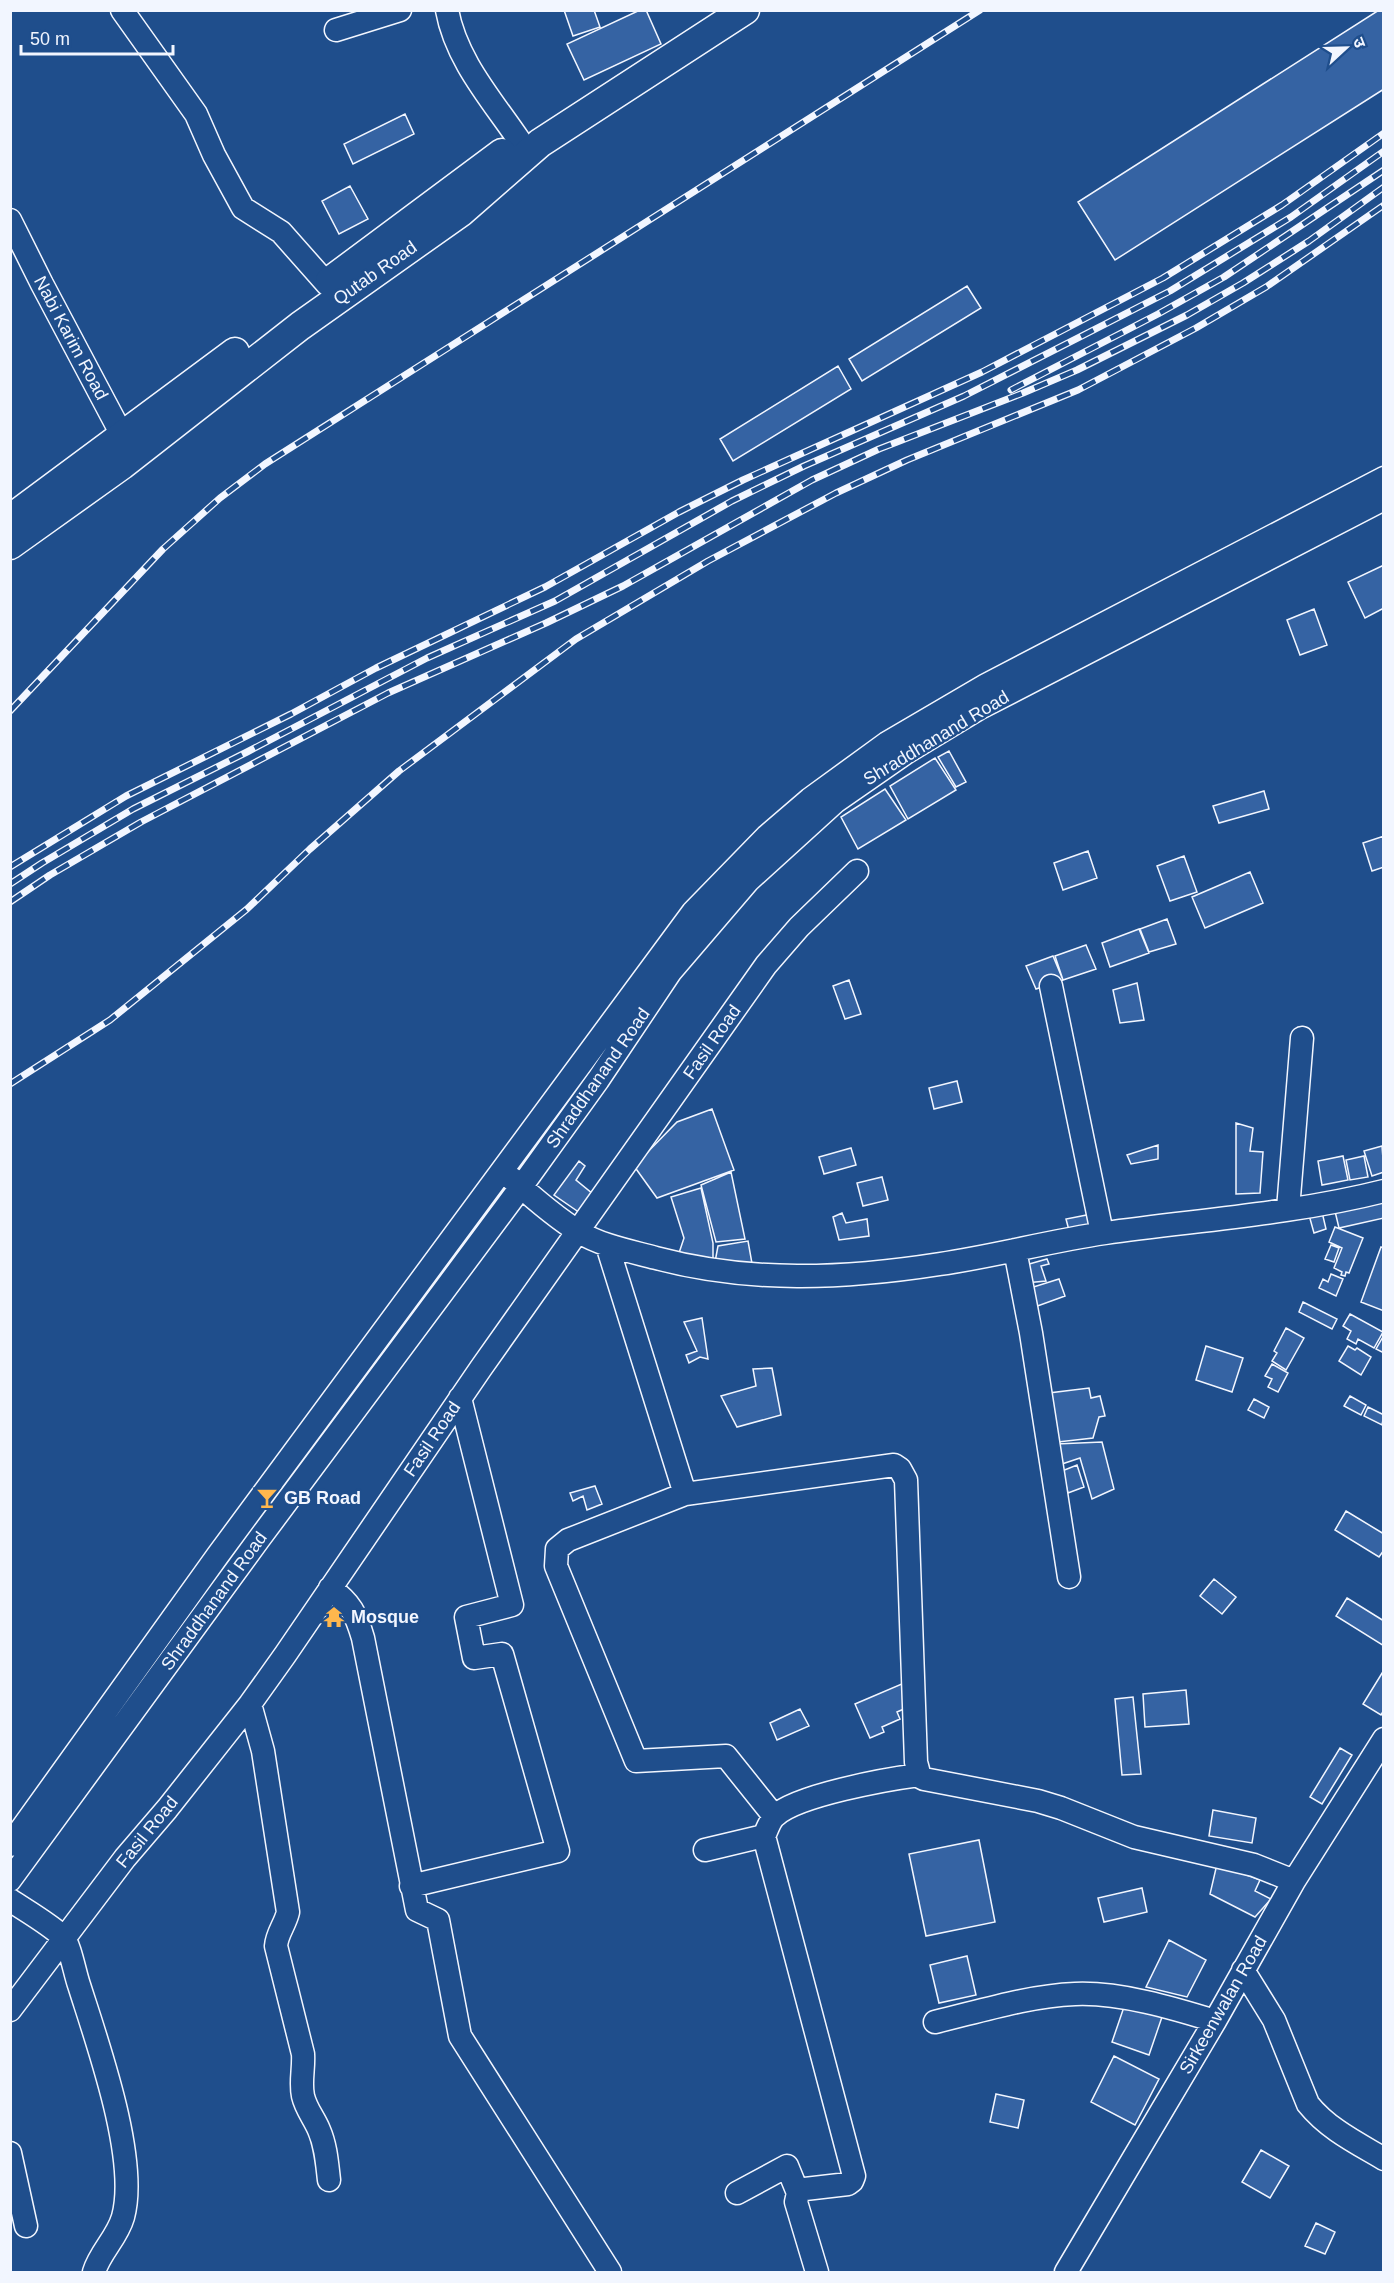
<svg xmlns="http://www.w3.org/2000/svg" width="1394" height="2283" viewBox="0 0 1394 2283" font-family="Helvetica,'Noto Sans Devanagari',sans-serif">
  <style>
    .building { fill: #3563a3; stroke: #f2f6ff; stroke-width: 1.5 }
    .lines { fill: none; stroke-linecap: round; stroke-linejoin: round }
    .minor-casing { stroke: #f2f6ff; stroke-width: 25 }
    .major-casing { stroke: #f2f6ff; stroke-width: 31 }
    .minor { stroke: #1f4e8c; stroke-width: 22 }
    .major { stroke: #1f4e8c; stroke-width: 28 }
    .rail-casing { stroke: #f2f6ff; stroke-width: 7 }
    .rail { stroke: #1f4e8c; stroke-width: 4.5; stroke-dasharray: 14; stroke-linecap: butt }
    .labels { text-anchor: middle; stroke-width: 4.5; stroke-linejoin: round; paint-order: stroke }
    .street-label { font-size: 18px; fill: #f2f6ff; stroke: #1f4e8c }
    .poi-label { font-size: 18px; font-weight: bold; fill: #f2f6ff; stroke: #1f4e8c; text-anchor: start }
  </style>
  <rect width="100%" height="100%" fill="#1f4e8c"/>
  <path class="building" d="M564 10H594L600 27 573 36Z
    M640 10H646L661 44 584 80 567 44Z
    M1379 10H1384V89L1115 260 1078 202Z
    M405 114 414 134 353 164 344 144Z
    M350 186 368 219 339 234 322 201Z
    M967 286 981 308 862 381 849 359Z
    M838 366 851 389 733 461 720 439Z
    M1384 565V608L1365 618 1348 582Z
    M1314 609 1327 645 1300 655 1287 620Z
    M949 751 966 782 956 787 938 757Z
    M935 758 956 790 908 819 890 786Z
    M885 789 906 820 858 849 841 817Z
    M1264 791 1269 809 1219 823 1213 806Z
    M1384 836V867L1372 871 1363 843Z
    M1088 851 1097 878 1063 890 1054 863Z
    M1184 856 1197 892 1170 901 1157 866Z
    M1250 872 1263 903 1205 928 1192 897Z
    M1167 919 1176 944 1149 952 1140 929Z
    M1139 929 1149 953 1110 967 1102 943Z
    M1086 945 1096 969 1063 980 1055 956Z
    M1053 956 1063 980 1036 989 1026 966Z
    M849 980 861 1014 845 1019 833 986Z
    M1137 983 1144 1020 1120 1023 1113 990Z
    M957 1081 962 1102 934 1109 929 1088Z
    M712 1109 734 1170 657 1198 634 1166 677 1122Z
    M1236 1123 1253 1128 1250 1151 1263 1152 1260 1193 1236 1194Z
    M1158 1145V1159L1131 1164 1127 1155Z
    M1382 1146 1384 1172 1372 1176 1364 1151Z
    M851 1148 856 1165 824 1174 819 1157Z
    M1343 1156 1348 1180 1322 1185 1318 1161Z
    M1364 1156 1368 1177 1350 1180 1346 1160Z
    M579 1161 585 1166 576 1180 593 1194 583 1215 554 1195Z
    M731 1172 745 1239 716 1242 701 1185Z
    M882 1177 888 1200 863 1206 857 1183Z
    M701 1188 713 1243V1264L678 1256 684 1238 671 1197Z
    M1384 1197V1218L1339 1228 1334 1207Z
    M1322 1212 1326 1229 1314 1233 1309 1215Z
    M842 1213 846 1223 867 1219 869 1236 839 1240 833 1217Z
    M1097 1213 1101 1233 1071 1238 1066 1219Z
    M1335 1227 1363 1238 1349 1273 1346 1272 1345 1276 1341 1275 1342 1272 1334 1268 1342 1248 1329 1242Z
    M748 1241 753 1269 715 1262 718 1246Z
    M1331 1245 1339 1248 1334 1262 1325 1259Z
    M1381 1247 1384 1248V1311L1361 1302Z
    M1047 1259 1049 1264 1041 1266 1046 1281 1025 1283 1022 1266Z
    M1331 1274 1343 1279 1336 1296 1319 1288 1323 1279 1328 1282Z
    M1059 1279 1065 1296 1032 1308 1027 1289Z
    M1303 1302 1337 1319 1332 1329 1299 1312Z
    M1350 1314 1383 1332 1374 1348 1358 1339 1356 1344 1347 1339 1351 1331 1343 1326Z
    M702 1318 708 1359 700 1357 689 1363 686 1355 697 1351 684 1322Z
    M1286 1328 1304 1338 1286 1370 1272 1361 1277 1353 1274 1351Z
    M1384 1335V1353L1376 1349Z
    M1206 1346 1243 1358 1232 1392 1196 1380Z
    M1348 1346 1355 1350 1357 1348 1371 1357 1361 1375 1339 1361Z
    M1272 1364 1288 1373 1278 1392 1268 1387 1272 1379 1265 1376Z
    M772 1368 781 1415 737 1427 721 1396 756 1386 753 1369Z
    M1089 1388 1091 1398 1100 1396 1105 1416 1099 1417 1093 1438 1058 1442 1049 1393Z
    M1350 1396 1366 1405 1361 1415 1344 1406Z
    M1254 1399 1269 1407 1264 1418 1248 1410Z
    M1368 1407 1384 1415 1382 1425 1364 1416Z
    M1102 1442 1114 1489 1092 1499 1080 1458 1062 1464 1056 1444Z
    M1077 1465 1084 1487 1068 1493 1062 1471Z
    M595 1486 602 1504 587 1510 583 1496 573 1501 570 1493Z
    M1346 1511 1384 1534V1550L1379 1557 1335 1530Z
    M1214 1579 1236 1597 1222 1614 1200 1596Z
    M1347 1598 1384 1621V1646L1336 1616Z
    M1384 1670V1710L1381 1715 1363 1704Z
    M911 1680 913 1705 897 1712 900 1719 882 1727 884 1732 870 1738 855 1704Z
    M1186 1690 1189 1724 1145 1727 1143 1694Z
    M1133 1697 1141 1774 1122 1775 1115 1699Z
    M800 1709 809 1726 777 1740 770 1723Z
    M1340 1748 1352 1755 1322 1804 1310 1797Z
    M1213 1810 1256 1818 1252 1843 1209 1836Z
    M979 1840 995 1922 926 1936 909 1854Z
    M1217 1864 1260 1880 1255 1891 1271 1899 1255 1917 1210 1894Z
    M1142 1888 1147 1912 1104 1922 1098 1898Z
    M1169 1940 1206 1960 1187 1997 1146 1987Z
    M967 1956 976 1995 939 2003 930 1965Z
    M1125 2004 1162 2017 1149 2055 1112 2042Z
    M1114 2056 1159 2079 1135 2125 1091 2102Z
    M996 2094 1024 2100 1018 2128 990 2122Z
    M1261 2150 1289 2166 1270 2198 1242 2182Z
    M1316 2223 1335 2232 1325 2254 1305 2246Z"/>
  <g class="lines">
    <defs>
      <path id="minor" d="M122 10 196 114 214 155 243 208 281 232 327 284
        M447 10C456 60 492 100 519 140
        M336 30 400 10
        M10 220 42 284 130 450
        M1051 986 1102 1233
        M511 1178C532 1197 555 1217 579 1232 602 1246 630 1251 656 1258 750 1283 844 1279 940 1264 995 1256 1050 1241 1105 1233 1197 1220 1293 1214 1384 1191
        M1288 1209 1302 1038
        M607 1245 685 1494
        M1015 1250 1031 1333 1069 1577
        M330 1588C351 1603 356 1614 363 1638L417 1910 438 1920 460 2036 610 2272
        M250 1704 263 1751 288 1912C285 1925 277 1933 276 1946L303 2054C304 2069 300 2082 303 2096 306 2109 314 2118 319 2130 326 2146 327 2163 329 2180
        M774 1816 726 1756 636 1761 556 1566 557 1549 568 1540 685 1494 894 1465 900 1469 906 1480 916 1762 920 1777 924 1779 1038 1801 1061 1808 1134 1837 1254 1865 1294 1881
        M10 1845 218 1555 693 912 767 836 810 799 887 743 986 685 1384 478
        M705 1850 764 1836
        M10 1880 259 1539 521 1187 598 1080 671 971 748 881 835 802 907 752 978 709 1384 499
        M411 1886 558 1851 502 1654 474 1658 466 1617 512 1605 460 1398
        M10 1900C25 1910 51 1925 63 1937 70 1945 75 1974 79 1985 97 2042 139 2159 123 2217 117 2238 100 2252 94 2272
        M1243 1970 1274 2020 1308 2104C1328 2129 1357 2143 1384 2159
        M10 2010 125 1858 167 1809 250 1704 285 1655 481 1368 766 965 799 927 857 871
        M935 2022C981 2011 1028 1996 1075 1994 1119 1992 1173 2008 1215 2021
        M10 2153 26 2226
        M737 2193 787 2166 798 2193
        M817 2272 796 2202 798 2193 805 2189 848 2184 852 2181 854 2176 764 1836C767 1830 770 1820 775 1816 797 1795 888 1779 919 1775
        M1066 2272 1215 2021 1294 1881 1384 1739"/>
      <path id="major" d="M330 281 502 153
        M10 519 235 352
        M10 545 122 465 300 326 461 212 540 143 745 10"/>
    </defs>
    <use href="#minor" class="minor-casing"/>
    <use href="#major" class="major-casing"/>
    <use href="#minor" class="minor"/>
    <use href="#major" class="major"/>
    <defs>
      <path id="rail" d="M1011 390 1158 314 1224 277 1384 170
        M10 711 163 549 220 498 265 464 980 10
        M10 867 126 796 291 714 376 668 545 587 679 512 743 480 982 372 1163 278 1282 205 1384 133
        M10 884 42 863 133 809 247 752 427 658 555 601 732 501 804 466 964 396 1170 291 1291 217 1384 151
        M10 902 50 875 141 822 388 693 546 623 623 586 812 480 879 449 1023 393 1077 370 1187 315 1243 283 1309 241 1384 187
        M10 1084 110 1020 247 909 310 849 399 771 576 639 708 561 836 493 907 460 1078 390 1196 328 1266 287 1384 205"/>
    </defs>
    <use href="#rail" class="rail-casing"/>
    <use href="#rail" class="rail"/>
  </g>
  <defs>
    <symbol id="bar-bare" viewBox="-9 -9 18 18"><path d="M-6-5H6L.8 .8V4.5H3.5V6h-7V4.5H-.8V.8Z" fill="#ffb74d" stroke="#1f4e8c" stroke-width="2.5" paint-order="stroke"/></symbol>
    <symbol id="temple-bare" viewBox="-9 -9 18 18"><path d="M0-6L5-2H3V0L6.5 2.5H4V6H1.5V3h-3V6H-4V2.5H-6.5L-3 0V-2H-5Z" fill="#ffb74d" stroke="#1f4e8c" stroke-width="2.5" paint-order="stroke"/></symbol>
  </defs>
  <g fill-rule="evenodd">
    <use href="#bar-bare" x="252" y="1483" width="30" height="30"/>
    <use href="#temple-bare" x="319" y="1602" width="30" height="30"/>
  </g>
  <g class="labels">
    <g class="street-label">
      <text transform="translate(375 273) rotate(-35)" y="6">Qutab Road</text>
      <text transform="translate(71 338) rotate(62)" y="6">Nabi Karim Road</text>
      <text transform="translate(936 738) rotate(-31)" y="6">Shraddhanand Road</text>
      <text transform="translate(712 1042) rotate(-55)" y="6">Fasil Road</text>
      <text transform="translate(598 1078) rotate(-55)" y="6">Shraddhanand Road</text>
      <text transform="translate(432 1439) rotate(-56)" y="6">Fasil Road</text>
      <text transform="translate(214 1601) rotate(-54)" y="6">Shraddhanand Road</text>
      <text transform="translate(147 1832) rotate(-51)" y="6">Fasil Road</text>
      <text transform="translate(1223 2005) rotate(-60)" y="6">Sirkeenwalan Road</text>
    </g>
    <g class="poi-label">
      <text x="284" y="1504">GB Road</text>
      <text x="351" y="1623">Mosque</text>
    </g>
  </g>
  <rect width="1394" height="2283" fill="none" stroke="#f2f6ff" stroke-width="24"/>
  <g transform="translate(1346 48) rotate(68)" stroke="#1f4e8c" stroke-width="4.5" paint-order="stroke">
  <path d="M0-4.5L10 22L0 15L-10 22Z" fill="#f2f6ff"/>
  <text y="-9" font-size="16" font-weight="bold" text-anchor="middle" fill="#f2f6ff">उ</text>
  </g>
  <path d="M21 45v9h152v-9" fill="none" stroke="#f2f6ff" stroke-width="3"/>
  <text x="30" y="45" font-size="18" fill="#f2f6ff" stroke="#1f4e8c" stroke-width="4.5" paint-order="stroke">50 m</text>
</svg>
